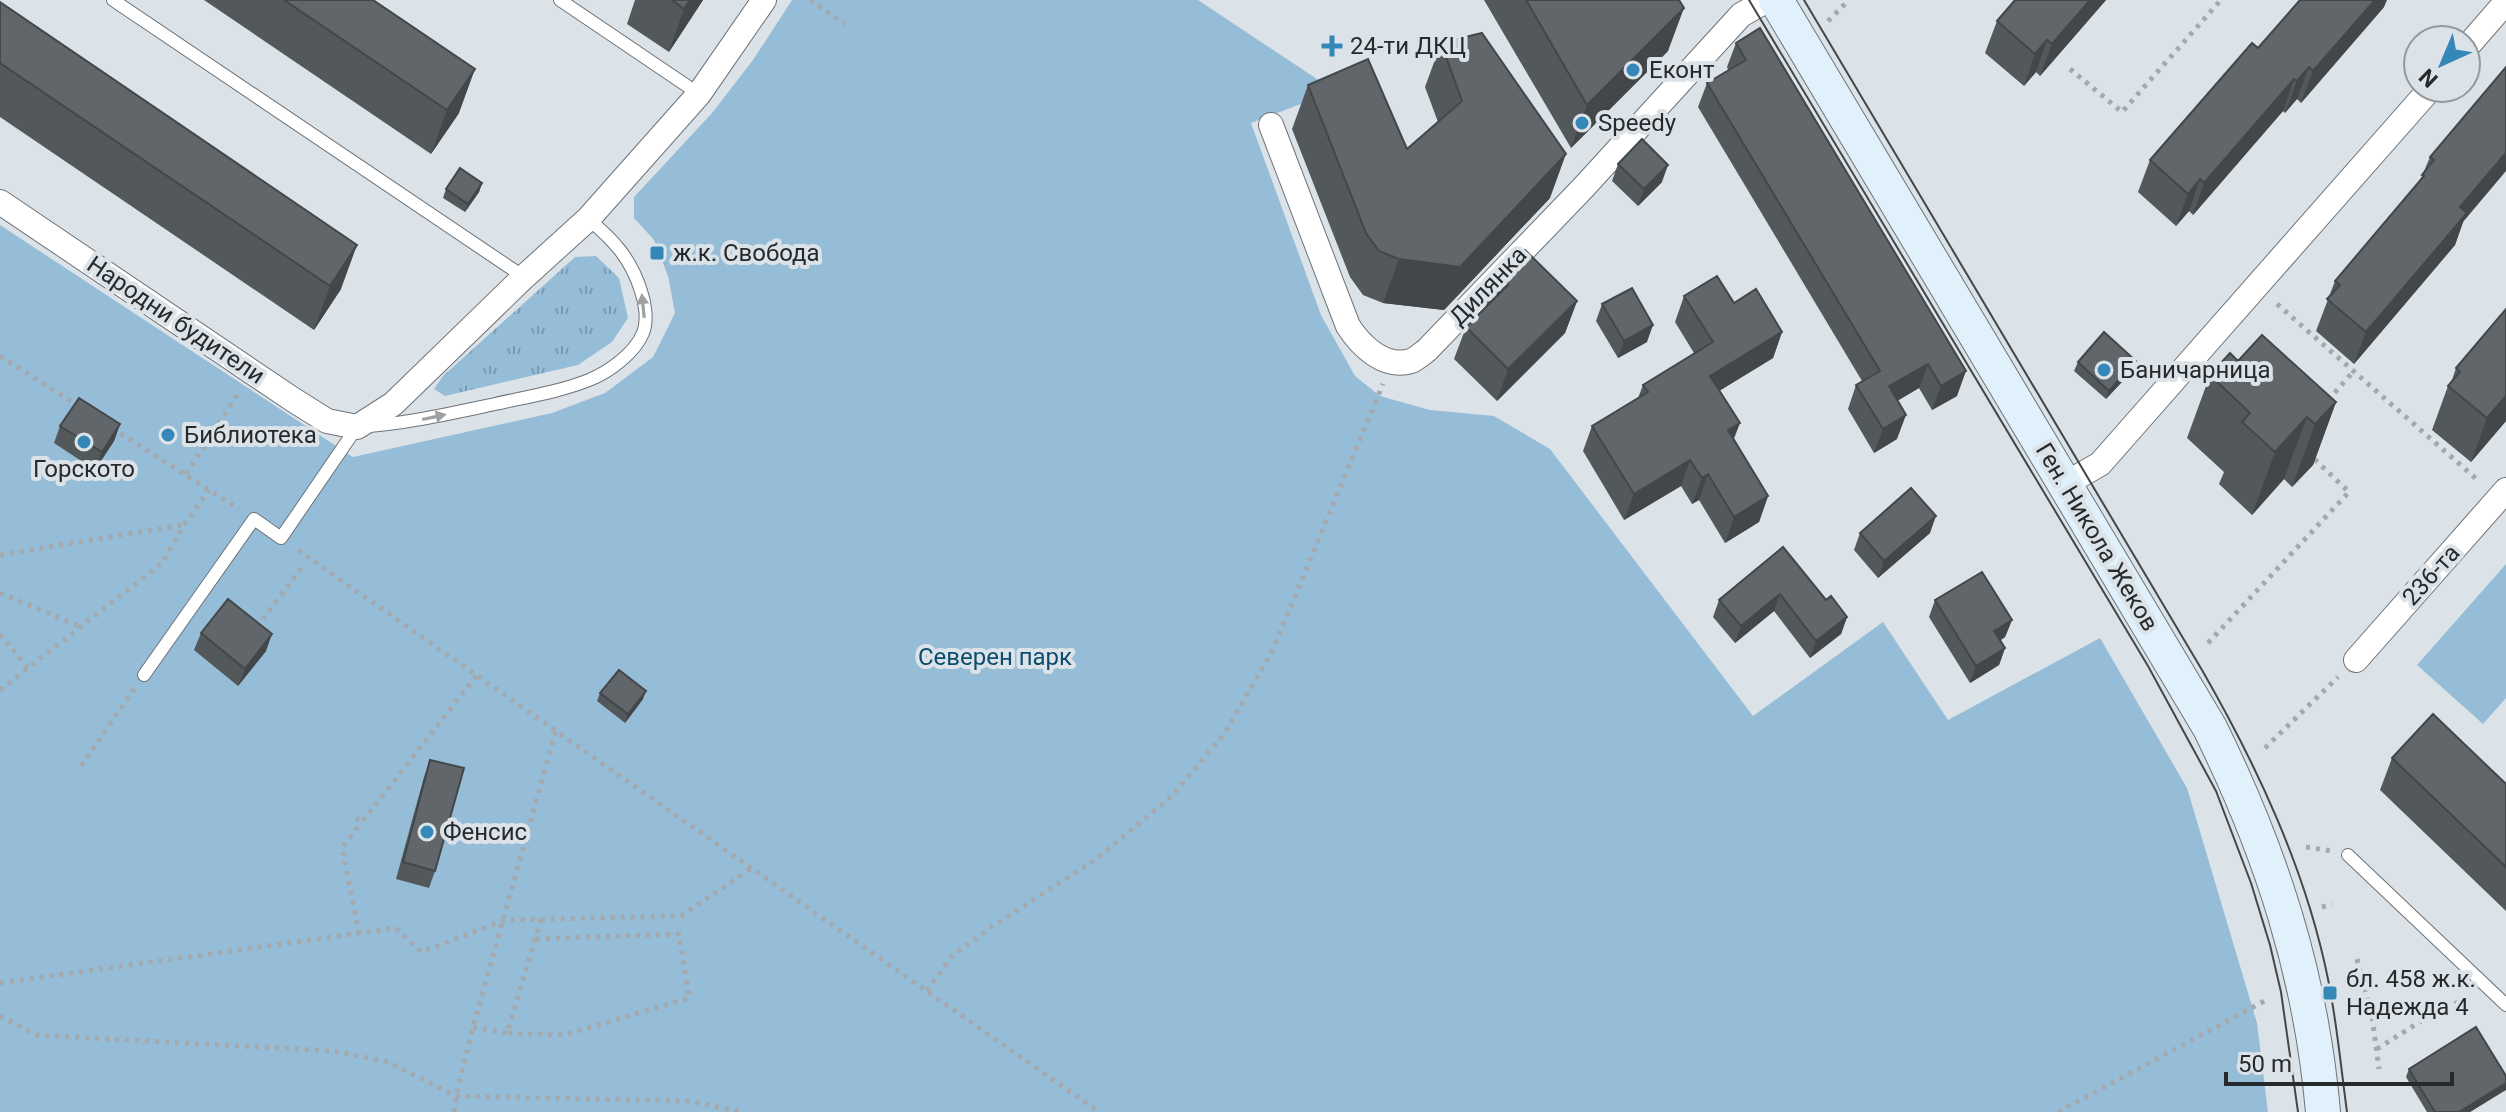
<svg xmlns="http://www.w3.org/2000/svg" width="2506" height="1112" viewBox="0 0 2506 1112" font-family="Roboto,sans-serif">
  <style>
    .grass { fill: url(#grass-tufts) }
    .green { fill: #96bdd8 }
    .lines { fill: none; stroke-linecap: round; stroke-linejoin: round }
    .lane-casing { stroke: #6d7378; stroke-width: 14 }
    .street-casing { stroke: #6d7378; stroke-width: 26 }
    .secondary-casing { stroke: #6d7378; stroke-width: 36 }
    .path { stroke: #a3a9ad; stroke-width: 5; stroke-dasharray: 4 6; stroke-linecap: butt }
    .lane { stroke: #fff; stroke-width: 12 }
    .street { stroke: #fff; stroke-width: 24 }
    .secondary { stroke: #e1f1fc; stroke-width: 34 }
    .tram { stroke: #434749; stroke-width: 2 }
    .wall { fill: #53585b }
    .shaded-wall { fill: #43474a }
    .building { fill: #60666a; stroke: #43474a; stroke-width: 2 }
    .oneway { fill: #9e9fa0 }
    .poi-dot { fill: #3487b7; stroke: #dce3e8; stroke-width: 3 }
    .labels { text-anchor: middle; stroke-width: 8; stroke-linejoin: round; paint-order: stroke }
    .poi-label { font-size: 24px; fill: #272a2c; stroke: #dce3e8; text-anchor: start }
    .street-label { font-size: 24px; fill: #272a2c; stroke: #dce3e8 }
    .park-label { font-size: 24px; fill: #0b4d6e; stroke: #dce3e8 }
  </style>
  <defs>
    <pattern id="grass-tufts" width="24" height="20" patternUnits="userSpaceOnUse" patternTransform="scale(2)"><rect width="24" height="20" fill="#96bdd8"/><path d="M3 7l-1-3M5 7V3M7 7l1-3M15 17l-1-3M17 17v-4M19 17l1-3" fill="none" stroke="#7a9aaf"/></pattern>
  </defs>
  <rect width="100%" height="100%" fill="#dce3e8"/>
  <path class="grass" d="M596 256 619 278 628 318 612 342 578 365 445 396 434 389 443 376 575 257Z"/>
  <path class="green" d="M792 0H1198L1335 91 1251 123 1321 315 1355 376 1380 396 1430 410 1494 416 1550 449 1753 716 1883 622 1948 720 2100 638 2187 788 2257 1023 2268 1112H0V225L353 457 552 413 605 393 653 357 675 313 668 276 654 240 634 218V197L712 113 753 60Z
    M2506 564V698L2483 724 2417 665Z"/>
  <g class="lines">
    <defs>
      <path id="lane" d="M113 0 524 277
        M560 0 699 94
        M144 675 254 519 281 538 357 427C404 424 448 414 495 404 526 397 559 392 589 380 609 372 635 353 643 333 648 321 645 302 641 291 631 259 614 240 588 219
        M2348 855 2506 1005"/>
      <path id="street" d="M2466 48 2506 2
        M1271 125 1348 326C1361 346 1384 369 1411 361 1416 359 1423 353 1427 350L1583 188 1741 15 1767 0
        M0 202 292 399 327 421 357 427 393 404 524 277 588 219 699 94 764 0
        M2065 484 2100 464 2431 88
        M2356 660 2506 490"/>
      <path id="secondary" d="M1776 0 2210 728C2271 852 2311 974 2323 1112"/>
    </defs>
    <use href="#lane" class="lane-casing"/>
    <use href="#street" class="street-casing"/>
    <use href="#secondary" class="secondary-casing"/>
    <path class="path" d="M810 0 845 24
      M1828 21 1849 0
      M2070 69 2122 112 2221 0
      M2277 304 2480 482
      M0 356 80 407
      M2328 400 2354 371
      M112 428 239 509
      M186 474 237 395
      M298 550 1099 1112
      M0 555 183 525
      M0 593 79 626
      M257 627 301 568
      M0 634 28 668
      M2208 643 2349 492 2311 456
      M0 690 162 563 184 525 209 490
      M2265 748 2338 677
      M81 766 134 689
      M356 818 361 823 477 675
      M2306 847 2332 851
      M2322 907 2332 904
      M359 934 342 848 361 823
      M536 939 679 934 689 998 564 1035 507 1033 541 919
      M2357 959 2372 1016 2379 1069
      M0 983 396 928 421 952 505 920 681 916 752 868
      M927 991 951 957 990 928 1095 860 1172 796 1224 734 1271 654 1383 384
      M0 1016 36 1035 334 1051 388 1062 456 1096 689 1101 742 1112
      M473 1027 507 1033
      M2377 1049 2432 1014 2470 997
      M454 1112 456 1096 473 1027 556 730
      M2058 1112 2268 999"/>
    <use href="#lane" class="lane"/>
    <use href="#street" class="street"/>
    <use href="#secondary" class="secondary"/>
    <path class="tram" d="M1749 0 2148 666 2216 791 2251 883 2270 945 2281 992 2298 1112
      M1804 0 2202 670C2257 766 2306 870 2328 979 2337 1023 2341 1068 2347 1112"/>
  </g>
  <path class="wall" d="M204 0H373L459 113 431 154Z
    M635 0H703L669 52 627 24Z
    M1484 0H1679L1668 51 1571 148Z
    M2015 0H2106L2040 76 2036 72 2024 86 1985 53 1997 21Z
    M0 2 341 289 314 330 0 117Z
    M2384 7 2301 103 2297 99 2285 113 2283 111 2193 215 2189 211 2176 226 2138 192 2150 160 2258 48Z
    M1441 43 1550 198 1444 310 1383 303 1363 295 1350 277 1292 129 1308 85 1407 149 1438 122 1425 87Z
    M1736 43 1957 396 1932 410 1919 388 1897 401V439L1874 453 1848 409 1856 385 1862 381 1698 107 1707 83 1728 70 1727 67Z
    M2506 67 2463 222 2455 245 2354 364 2316 331 2335 281 2419 183 2430 157Z
    M1618 164 1662 182 1638 206 1612 181Z
    M482 183 479 192 465 212 443 198 446 189Z
    M1684 296 1734 303 1782 332 1773 358 1719 391 1734 439 1768 496 1759 522 1725 543 1699 500 1692 504 1681 486 1624 520 1583 451 1592 426 1638 398 1643 385 1694 353 1675 322Z
    M1577 301 1565 333 1497 401 1454 359 1466 327Z
    M1602 304 1647 342 1618 358 1596 321Z
    M2136 361 2133 370 2106 399 2074 371 2078 362Z
    M2238 361 2336 402 2313 465 2292 487 2284 479 2252 515 2219 484 2224 472 2187 438 2210 375Z
    M2456 368 2506 421 2471 462 2432 430 2448 386 2451 383Z
    M120 424 114 441 95 470 54 443 60 426Z
    M1860 533H1930L1878 578 1854 550Z
    M1783 547 1826 600 1847 617 1841 634 1810 658 1774 611 1735 643 1713 617 1719 600Z
    M1935 600 2012 620 2005 637 2001 640 2005 648 1999 665 1970 683 1929 617Z
    M201 633 266 651 238 686 194 650Z
    M600 693 643 699 625 723 597 701Z
    M2392 758 2506 784V911L2380 790Z
    M430 760 435 871 429 888 396 879 424 777Z
    M2409 1069 2506 1076V1089L2470 1112H2427L2406 1077Z"/>
  <path class="shaded-wall" d="M690 0H703L669 52 684 9Z
    M2090 0H2106L2040 76 2052 44Z
    M2375 0H2387L2384 7 2301 103 2313 71Z
    M1684 8 1668 51 1571 148 1587 105Z
    M2047 40 2036 72 2024 86 2035 54Z
    M2309 67 2297 99 2285 113 2297 81Z
    M475 69 459 113 431 154 447 110Z
    M2294 79 2283 111 2193 215 2204 183Z
    M2506 153V171L2463 222 2455 245 2354 364 2366 332 2460 207Z
    M1566 154 1550 198 1444 310 1383 303 1399 259Z
    M1668 165 1662 182 1638 206 1644 189Z
    M2200 179 2189 211 2176 226 2188 194Z
    M482 183 479 192 465 212 468 204Z
    M357 245 341 289 314 330 330 286Z
    M1493 283 1508 285 1482 315Z
    M1577 301 1565 333 1497 401 1508 369Z
    M1653 325 1647 342 1618 358 1624 341Z
    M1782 332 1773 358 1701 402 1710 376Z
    M2136 361 2133 370 2106 399 2109 391Z
    M1928 364 1919 388 1880 411 1889 386Z
    M1966 371 1957 396 1932 410 1941 386Z
    M2506 396V421L2471 462 2487 418Z
    M2336 402 2313 465 2292 487 2315 424Z
    M1906 415 1897 439 1874 453 1883 429Z
    M2307 417 2284 479 2252 515 2275 452Z
    M1740 423 1730 449 1728 430Z
    M120 424 114 441 95 470 102 452Z
    M1690 460 1681 486 1624 520 1634 494Z
    M1708 474 1699 500 1692 504 1702 478Z
    M1768 496 1759 522 1725 543 1734 517Z
    M1936 516 1930 533 1878 578 1884 561Z
    M1780 594 1774 611 1735 643 1741 626Z
    M1847 617 1841 634 1810 658 1816 641Z
    M2012 620 2005 637 1988 648 1994 631Z
    M272 634 266 651 238 686 245 669Z
    M2005 648 1999 665 1970 683 1976 666Z
    M646 691 643 699 625 723 628 714Z
    M2506 1083V1090L2470 1112H2459Z"/>
  <path class="building" d="M284 0H373L475 69 447 110Z
    M672 0H690L684 9Z
    M1526 0H1679L1684 8 1587 105Z
    M2015 0H2090L2052 44 2047 40 2035 54 1997 21Z
    M2300 0H2375L2313 71 2309 67 2297 81 2294 79 2204 183 2200 179 2188 194 2150 160 2252 43 2258 48Z
    M0 2 357 245 330 286 0 63Z
    M1760 28 1966 371 1941 386 1928 364 1889 386 1906 415 1883 429 1856 385 1880 371 1707 83 1746 60 1736 43Z
    M1482 33 1566 154 1460 267 1399 259 1379 251 1366 233 1308 85 1368 59 1407 149 1462 101 1441 43Z
    M2506 67V153L2460 207 2467 213 2366 332 2327 299 2340 285 2335 281 2424 176 2422 175 2434 160 2430 157Z
    M1642 139 1668 165 1644 189 1618 164Z
    M460 168 482 183 468 204 446 189Z
    M1525 250 1577 301 1508 369 1466 327 1508 285 1493 283Z
    M1717 276 1734 303 1756 289 1782 332 1710 376 1740 423 1728 430 1768 496 1734 517 1708 474 1702 478 1690 460 1634 494 1592 426 1648 392 1643 385 1713 342 1684 296Z
    M1632 288 1653 325 1624 341 1602 304Z
    M2506 309V396L2487 418 2448 386 2460 372 2456 368Z
    M2104 332 2136 361 2109 391 2078 362Z
    M2262 335 2336 402 2315 424 2307 417 2275 452 2242 422 2250 413 2210 375 2230 353 2238 361Z
    M79 398 120 424 102 452 60 426Z
    M1911 488 1936 516 1884 561 1860 533Z
    M1783 547 1826 600 1831 596 1847 617 1816 641 1780 594 1741 626 1719 600Z
    M1982 572 2012 620 1994 631 2005 648 1976 666 1935 600Z
    M228 599 272 634 245 669 201 633Z
    M619 670 646 691 628 714 600 693Z
    M2433 714 2506 784V867L2392 758Z
    M430 760 464 768 435 871 403 862Z
    M2476 1027 2506 1076V1083L2459 1112H2435L2409 1069Z"/>
  <defs><path id="oneway-solid" d="M-6-.8H1V-3.2L6.5 0L1 3.2V.8H-6Z" transform="scale(2)"/></defs>
  <g class="oneway">
    <use href="#oneway-solid" transform="translate(643 306) rotate(-96)"/>
    <use href="#oneway-solid" transform="translate(434 417) rotate(-12)"/>
  </g>
  <g class="poi-dot">
    <path d="M1328 34h8v8h8v8h-8v8h-8v-8h-8v-8h8z"/>
    <circle cx="1633" cy="70" r="8"/>
    <circle cx="1582" cy="123" r="8"/>
    <rect x="649" y="245" width="16" height="16" rx="4"/>
    <circle cx="2104" cy="370" r="8"/>
    <circle cx="168" cy="435" r="8"/>
    <circle cx="84" cy="442" r="8"/>
    <circle cx="427" cy="832" r="8"/>
    <rect x="2322" y="985" width="16" height="16" rx="4"/>
  </g>
  <g class="labels">
    <g class="poi-label">
      <text x="1350" y="54">24-ти ДКЦ</text>
      <text x="1649" y="78">Еконт</text>
      <text x="1598" y="131">Speedy</text>
      <text x="673" y="261">ж.к. Свобода</text>
      <text x="2120" y="378">Баничарница</text>
      <text x="184" y="443">Библиотека</text>
      <text x="84" y="477" text-anchor="middle">Горското</text>
      <text x="443" y="840">Фенсис</text>
      <text x="2346" y="987">бл. 458 ж.к.<tspan x="2346" dy="28">Надежда 4</tspan></text>
    </g>
    <g class="street-label">
      <text transform="translate(1488 286) rotate(-46)" y="8">Дилянка</text>
      <text transform="translate(176 320) rotate(34)" y="8">Народни будители</text>
      <text transform="translate(2097 537) rotate(59)" y="8">Ген. Никола Жеков</text>
      <text transform="translate(2431 575) rotate(-48)" y="8">236-та</text>
    </g>
    <g class="park-label">
      <text x="995" y="665">Северен парк</text>
    </g>
  </g>
  <g transform="translate(2442 64) rotate(224)"><circle r="38" fill="#dce3e8" stroke="#94999d" stroke-width="2"/>
  <path d="M0-6L14 30L0 20L-14 30Z" fill="#3487b7"/>
  <text y="-12" font-size="22" font-weight="bold" text-anchor="middle" fill="#272a2c">N</text>
  </g>
  <path d="M2226 1072v12h226v-12" fill="none" stroke="#272a2c" stroke-width="4"/>
  <text x="2238" y="1072" font-size="24" fill="#272a2c" stroke="#dce3e8" stroke-width="6" paint-order="stroke">50 m</text>
</svg>
